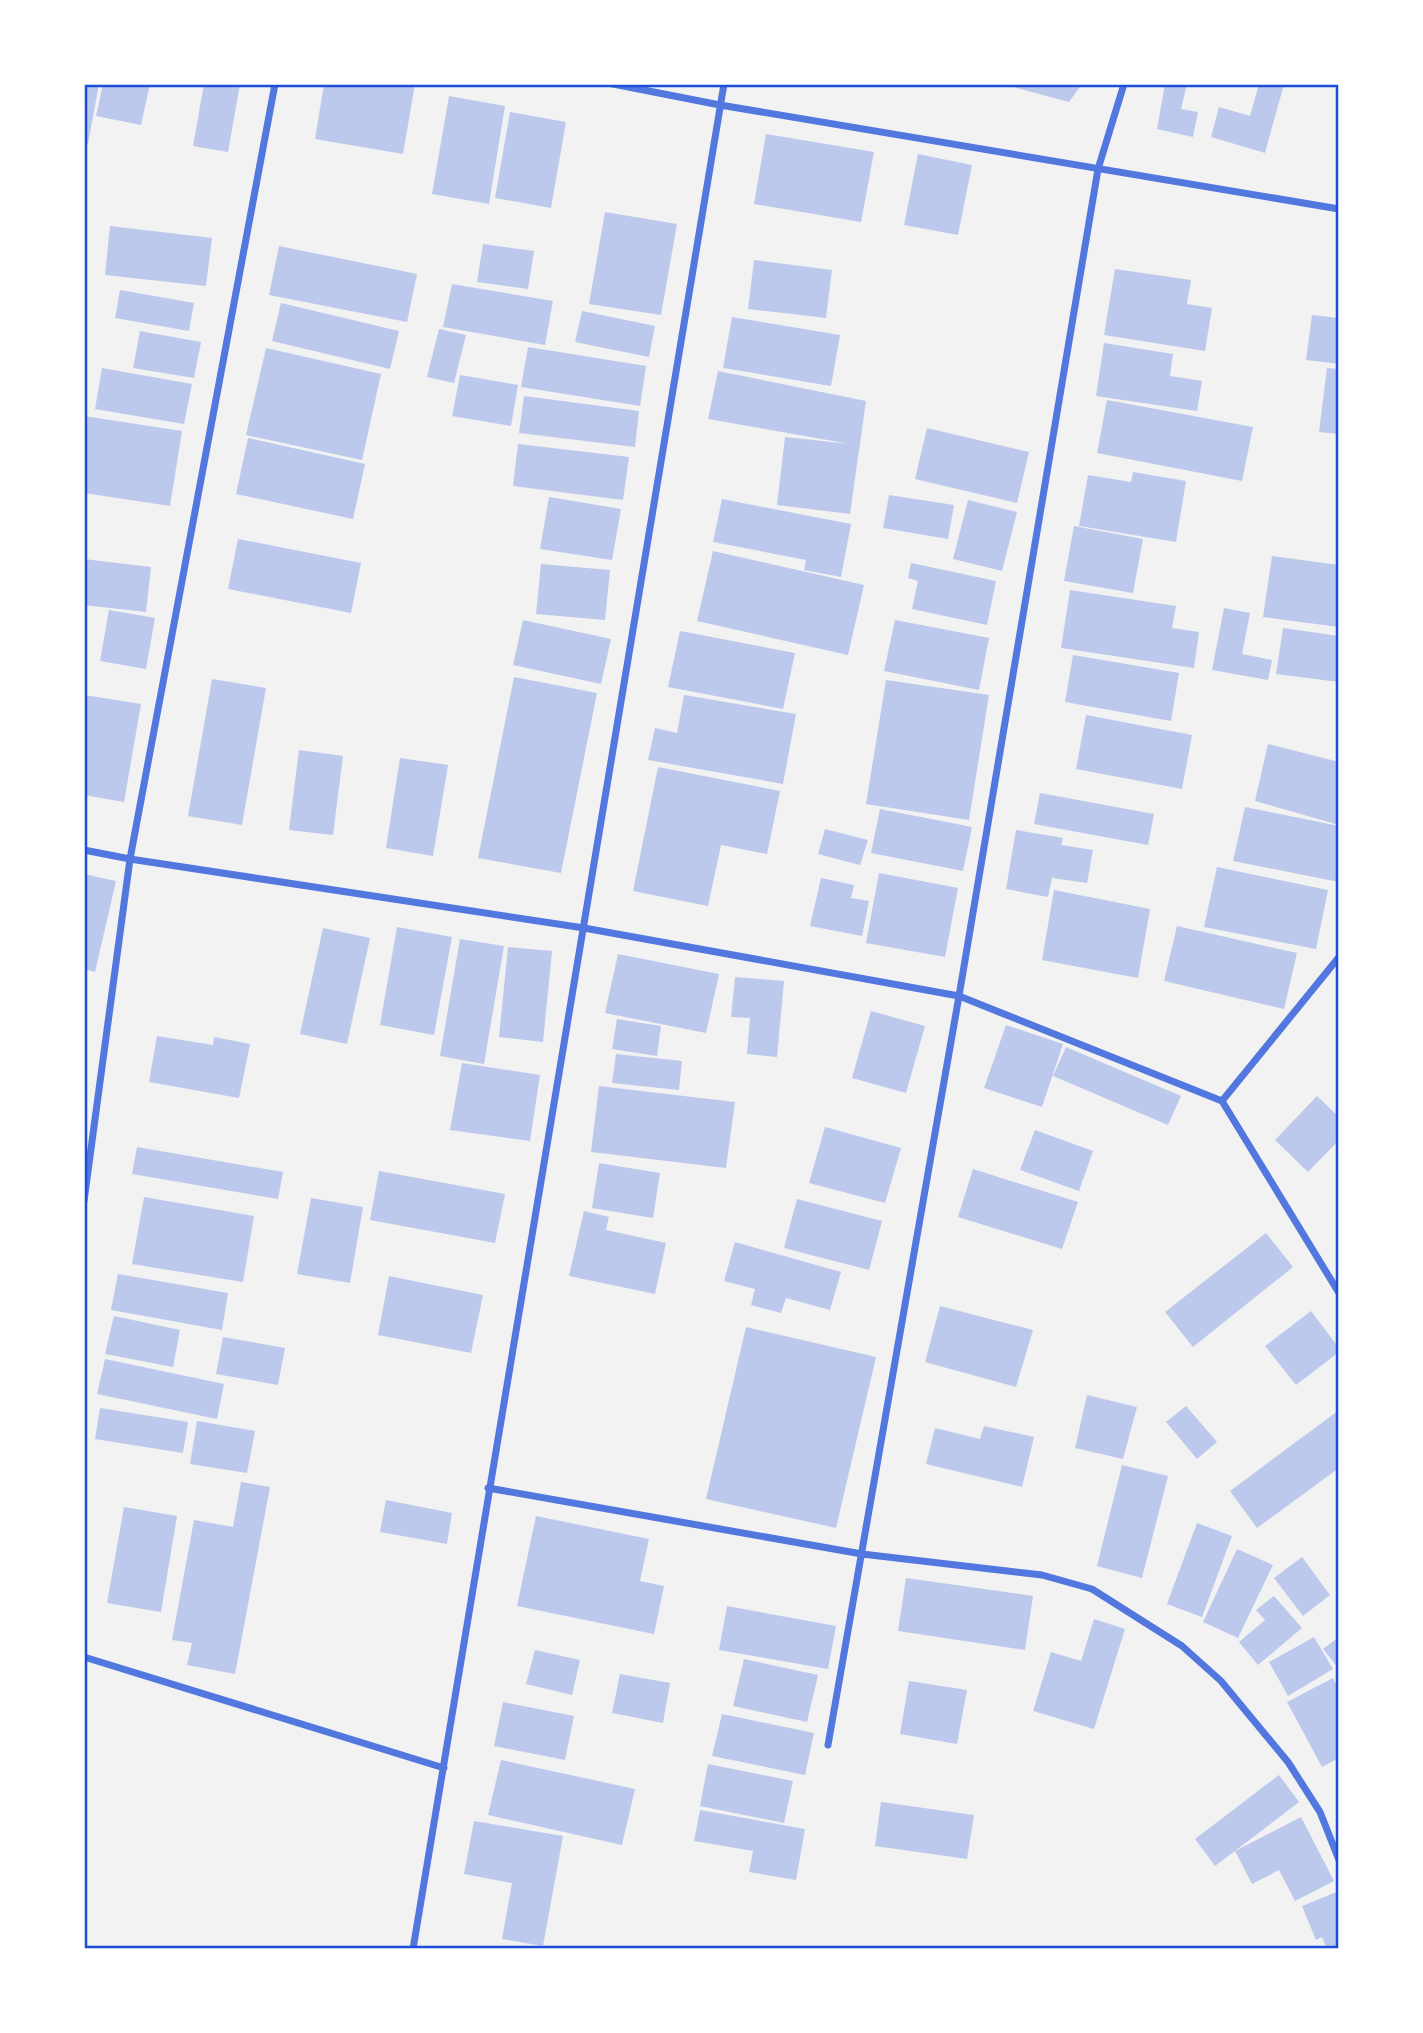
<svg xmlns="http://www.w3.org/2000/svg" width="1423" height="2033" viewBox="0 0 1423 2033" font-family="'Playfair Display',serif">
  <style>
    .building { fill: #bdc9ec }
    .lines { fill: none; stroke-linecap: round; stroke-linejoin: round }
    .minor { stroke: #5277de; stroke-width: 7 }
    .neatline { fill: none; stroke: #1d4ed8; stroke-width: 2.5 }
  </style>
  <rect width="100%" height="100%" fill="#f2f2f2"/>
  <path class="building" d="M84 84H99L88 144 84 143Z
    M103 84H150L141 125 96 116Z
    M204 84H240L228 152 193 146Z
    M324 84H415L403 154 315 139Z
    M1002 84H1082L1069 102Z
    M1165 84H1187L1181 109 1198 112 1193 137 1157 129Z
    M1259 84H1284L1265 153 1211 137 1219 107 1250 116Z
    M449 96 505 106 489 204 432 194Z
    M510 112 566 122 551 208 495 198Z
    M766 134 874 152 861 222 754 204Z
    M918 154 972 165 958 235 904 225Z
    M605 212 677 224 661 315 589 304Z
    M110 226 212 238 206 286 105 275Z
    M483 244 534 251 528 289 477 282Z
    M279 246 417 274 407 322 269 295Z
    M754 260 832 270 826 318 748 309Z
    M1115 269 1191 280 1187 304 1212 308 1205 351 1104 335Z
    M452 284 553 301 545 345 443 327Z
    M120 290 194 303 189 331 115 318Z
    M281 303 399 331 390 369 272 341Z
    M582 311 655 326 649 357 575 342Z
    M1312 315 1339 318V364L1306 360Z
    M732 317 840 335 831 386 723 368Z
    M439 329 466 335 454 383 427 377Z
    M140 331 201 342 194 378 133 368Z
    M1104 343 1173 354 1170 376 1202 381 1197 411 1096 396Z
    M528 347 646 366 640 406 521 387Z
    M266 348 381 374 362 460 246 435Z
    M102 368 192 384 184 424 95 409Z
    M1327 368 1339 369V434L1319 432Z
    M718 371 866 401 850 514 777 505 785 437 850 444 708 419Z
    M460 375 518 385 511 426 452 416Z
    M524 396 639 411 635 447 519 433Z
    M1107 400 1253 427 1242 481 1097 453Z
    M84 416 182 431 170 506 84 493Z
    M927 428 1029 452 1017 503 915 479Z
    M248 438 365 464 353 519 236 494Z
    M518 444 629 457 623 500 513 486Z
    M1133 472 1186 481 1176 542 1079 526 1088 475 1131 482Z
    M889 495 954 505 948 539 883 528Z
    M549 497 621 509 612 560 540 549Z
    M722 499 851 524 841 577 804 570 806 560 713 542Z
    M968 500 1017 512 1002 571 953 559Z
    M1074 526 1143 539 1133 593 1064 581Z
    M238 539 361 563 351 613 228 589Z
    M713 551 864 585 848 655 697 621Z
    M1272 556 1339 565V627L1263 617Z
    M84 559 151 567 146 612 84 605Z
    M911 563 996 581 987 625 912 609 918 581 908 578Z
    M541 564 610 570 605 620 536 614Z
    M1070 590 1176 606 1172 628 1199 632 1194 668 1061 648Z
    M1224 608 1250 613 1242 654 1272 660 1268 680 1212 670Z
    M109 610 155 618 146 669 100 661Z
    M523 620 611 639 601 684 513 665Z
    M895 620 989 638 979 690 884 671Z
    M1283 628 1339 636V682L1276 674Z
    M680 631 795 653 783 709 668 687Z
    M1073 655 1179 673 1171 721 1065 702Z
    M514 677 597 693 561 873 478 858Z
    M212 679 266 688 242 825 188 816Z
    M886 680 989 695 969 820 866 804Z
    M84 695 141 704 124 802 84 795Z
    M684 695 796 714 783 784 648 760 655 728 677 733Z
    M1086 715 1192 735 1182 789 1076 769Z
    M1268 744 1339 762V825L1255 801Z
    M299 750 343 756 333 835 289 830Z
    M400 758 448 765 433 856 386 848Z
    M658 767 780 791 767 854 721 845 708 906 633 891Z
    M1040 793 1154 814 1148 845 1034 824Z
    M1245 807 1339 826V882L1233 861Z
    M880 809 972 827 963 871 871 853Z
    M825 829 868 840 860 865 818 854Z
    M1016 830 1063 838 1061 845 1093 850 1087 883 1052 878 1048 897 1006 889Z
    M1217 867 1328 890 1316 949 1204 927Z
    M879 873 958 888 945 957 866 943Z
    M84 874 116 881 95 972 84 969Z
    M821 878 854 885 851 898 869 901 862 936 810 926Z
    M1054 890 1150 909 1138 978 1042 960Z
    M1177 926 1297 953 1284 1009 1164 981Z
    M397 927 452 937 434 1035 380 1025Z
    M323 928 370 938 347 1044 300 1034Z
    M460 939 504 946 484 1064 440 1056Z
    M508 947 552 951 543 1042 499 1037Z
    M618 954 719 974 706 1033 605 1013Z
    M735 977 784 981 777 1057 747 1054 750 1018 731 1017Z
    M871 1011 925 1026 906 1093 852 1078Z
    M617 1019 661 1026 657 1056 612 1049Z
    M1006 1025 1063 1044 1042 1107 984 1088Z
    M157 1036 213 1045 214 1037 250 1044 239 1098 149 1082Z
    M1066 1047 1181 1096 1168 1125 1053 1076Z
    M616 1054 682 1061 679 1090 612 1083Z
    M462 1063 540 1075 530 1141 450 1130Z
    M599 1086 735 1102 726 1168 591 1152Z
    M1317 1096 1339 1117V1140L1308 1172 1275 1140Z
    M825 1127 901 1148 885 1203 809 1183Z
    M1035 1130 1093 1151 1079 1191 1020 1170Z
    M137 1147 283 1172 278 1199 132 1174Z
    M599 1163 660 1173 653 1218 592 1208Z
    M973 1169 1078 1202 1062 1249 958 1217Z
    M379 1171 505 1194 495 1243 370 1220Z
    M144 1197 254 1216 243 1282 132 1264Z
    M311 1198 363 1207 350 1283 297 1274Z
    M797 1199 882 1221 869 1270 784 1248Z
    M584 1211 609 1217 606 1230 666 1243 655 1294 569 1276Z
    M1266 1233 1293 1267 1193 1347 1165 1312Z
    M735 1242 841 1272 830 1310 786 1298 781 1313 751 1305 755 1289 724 1281Z
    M118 1274 228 1293 222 1330 111 1310Z
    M389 1276 483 1295 471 1353 378 1335Z
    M940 1306 1033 1330 1016 1387 925 1362Z
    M1311 1311 1339 1348V1352L1296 1385 1265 1346Z
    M114 1316 180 1330 173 1367 105 1354Z
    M746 1327 876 1357 836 1528 706 1499Z
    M223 1337 285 1348 278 1385 216 1374Z
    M105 1359 224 1384 217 1419 97 1394Z
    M1087 1395 1137 1407 1123 1459 1075 1448Z
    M1186 1406 1217 1442 1197 1459 1166 1422Z
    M100 1408 188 1422 183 1453 95 1439Z
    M1339 1410V1468L1257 1528 1230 1491Z
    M197 1421 255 1431 247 1473 190 1464Z
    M984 1426 1034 1437 1022 1487 926 1464 935 1428 980 1439Z
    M1122 1465 1168 1476 1142 1578 1097 1566Z
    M241 1482 270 1487 235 1674 187 1665 192 1643 172 1640 194 1520 233 1527Z
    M386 1500 452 1513 447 1544 380 1532Z
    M124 1507 177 1516 161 1612 107 1603Z
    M536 1516 649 1539 640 1581 664 1586 654 1634 517 1606Z
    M1197 1523 1232 1536 1202 1617 1167 1604Z
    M1237 1549 1273 1565 1238 1638 1203 1622Z
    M1302 1557 1330 1595 1303 1616 1274 1578Z
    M906 1578 1033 1596 1025 1650 898 1631Z
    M1274 1596 1302 1628 1258 1665 1239 1642 1265 1620 1256 1610Z
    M727 1606 836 1626 828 1669 719 1650Z
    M1094 1619 1125 1629 1094 1729 1033 1711 1051 1652 1081 1661Z
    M1314 1637 1333 1669 1288 1696 1269 1662Z
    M1339 1637V1669L1323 1649Z
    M535 1650 580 1660 572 1695 526 1684Z
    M744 1659 818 1675 807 1722 733 1706Z
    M620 1674 670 1683 663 1723 612 1713Z
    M1333 1678 1339 1690V1758L1322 1767 1287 1702Z
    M909 1681 967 1690 957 1744 900 1734Z
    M503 1702 574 1716 565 1760 494 1746Z
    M722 1714 814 1733 805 1775 712 1756Z
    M501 1760 635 1789 622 1845 488 1815Z
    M708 1764 793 1781 784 1823 700 1806Z
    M1279 1775 1299 1802 1235 1851 1301 1817 1334 1881 1295 1901 1279 1870 1252 1884 1235 1851 1215 1866 1195 1839Z
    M881 1802 974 1815 967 1859 875 1846Z
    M700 1810 805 1829 796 1880 749 1872 753 1851 694 1841Z
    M474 1821 563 1836 543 1946 502 1939 512 1883 464 1874Z
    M1339 1891V1949H1327L1322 1937 1316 1940 1302 1906Z"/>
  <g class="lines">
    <path class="minor" d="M613 84 720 105 1339 209
      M84 850 130 859 584 928 959 996 1222 1101 1339 1293
      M1222 1101 1339 957
      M84 1201 130 859 275 84
      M488 1488 862 1554 1042 1575 1092 1589 1182 1646 1221 1681 1288 1762 1320 1812 1339 1860
      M84 1657 444 1768
      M828 1745 959 996 1098 169 1124 84
      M413 1949 724 84"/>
  </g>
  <rect width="1423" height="2033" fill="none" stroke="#ffffff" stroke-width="172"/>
  <rect x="86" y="86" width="1251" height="1861" class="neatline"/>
</svg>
